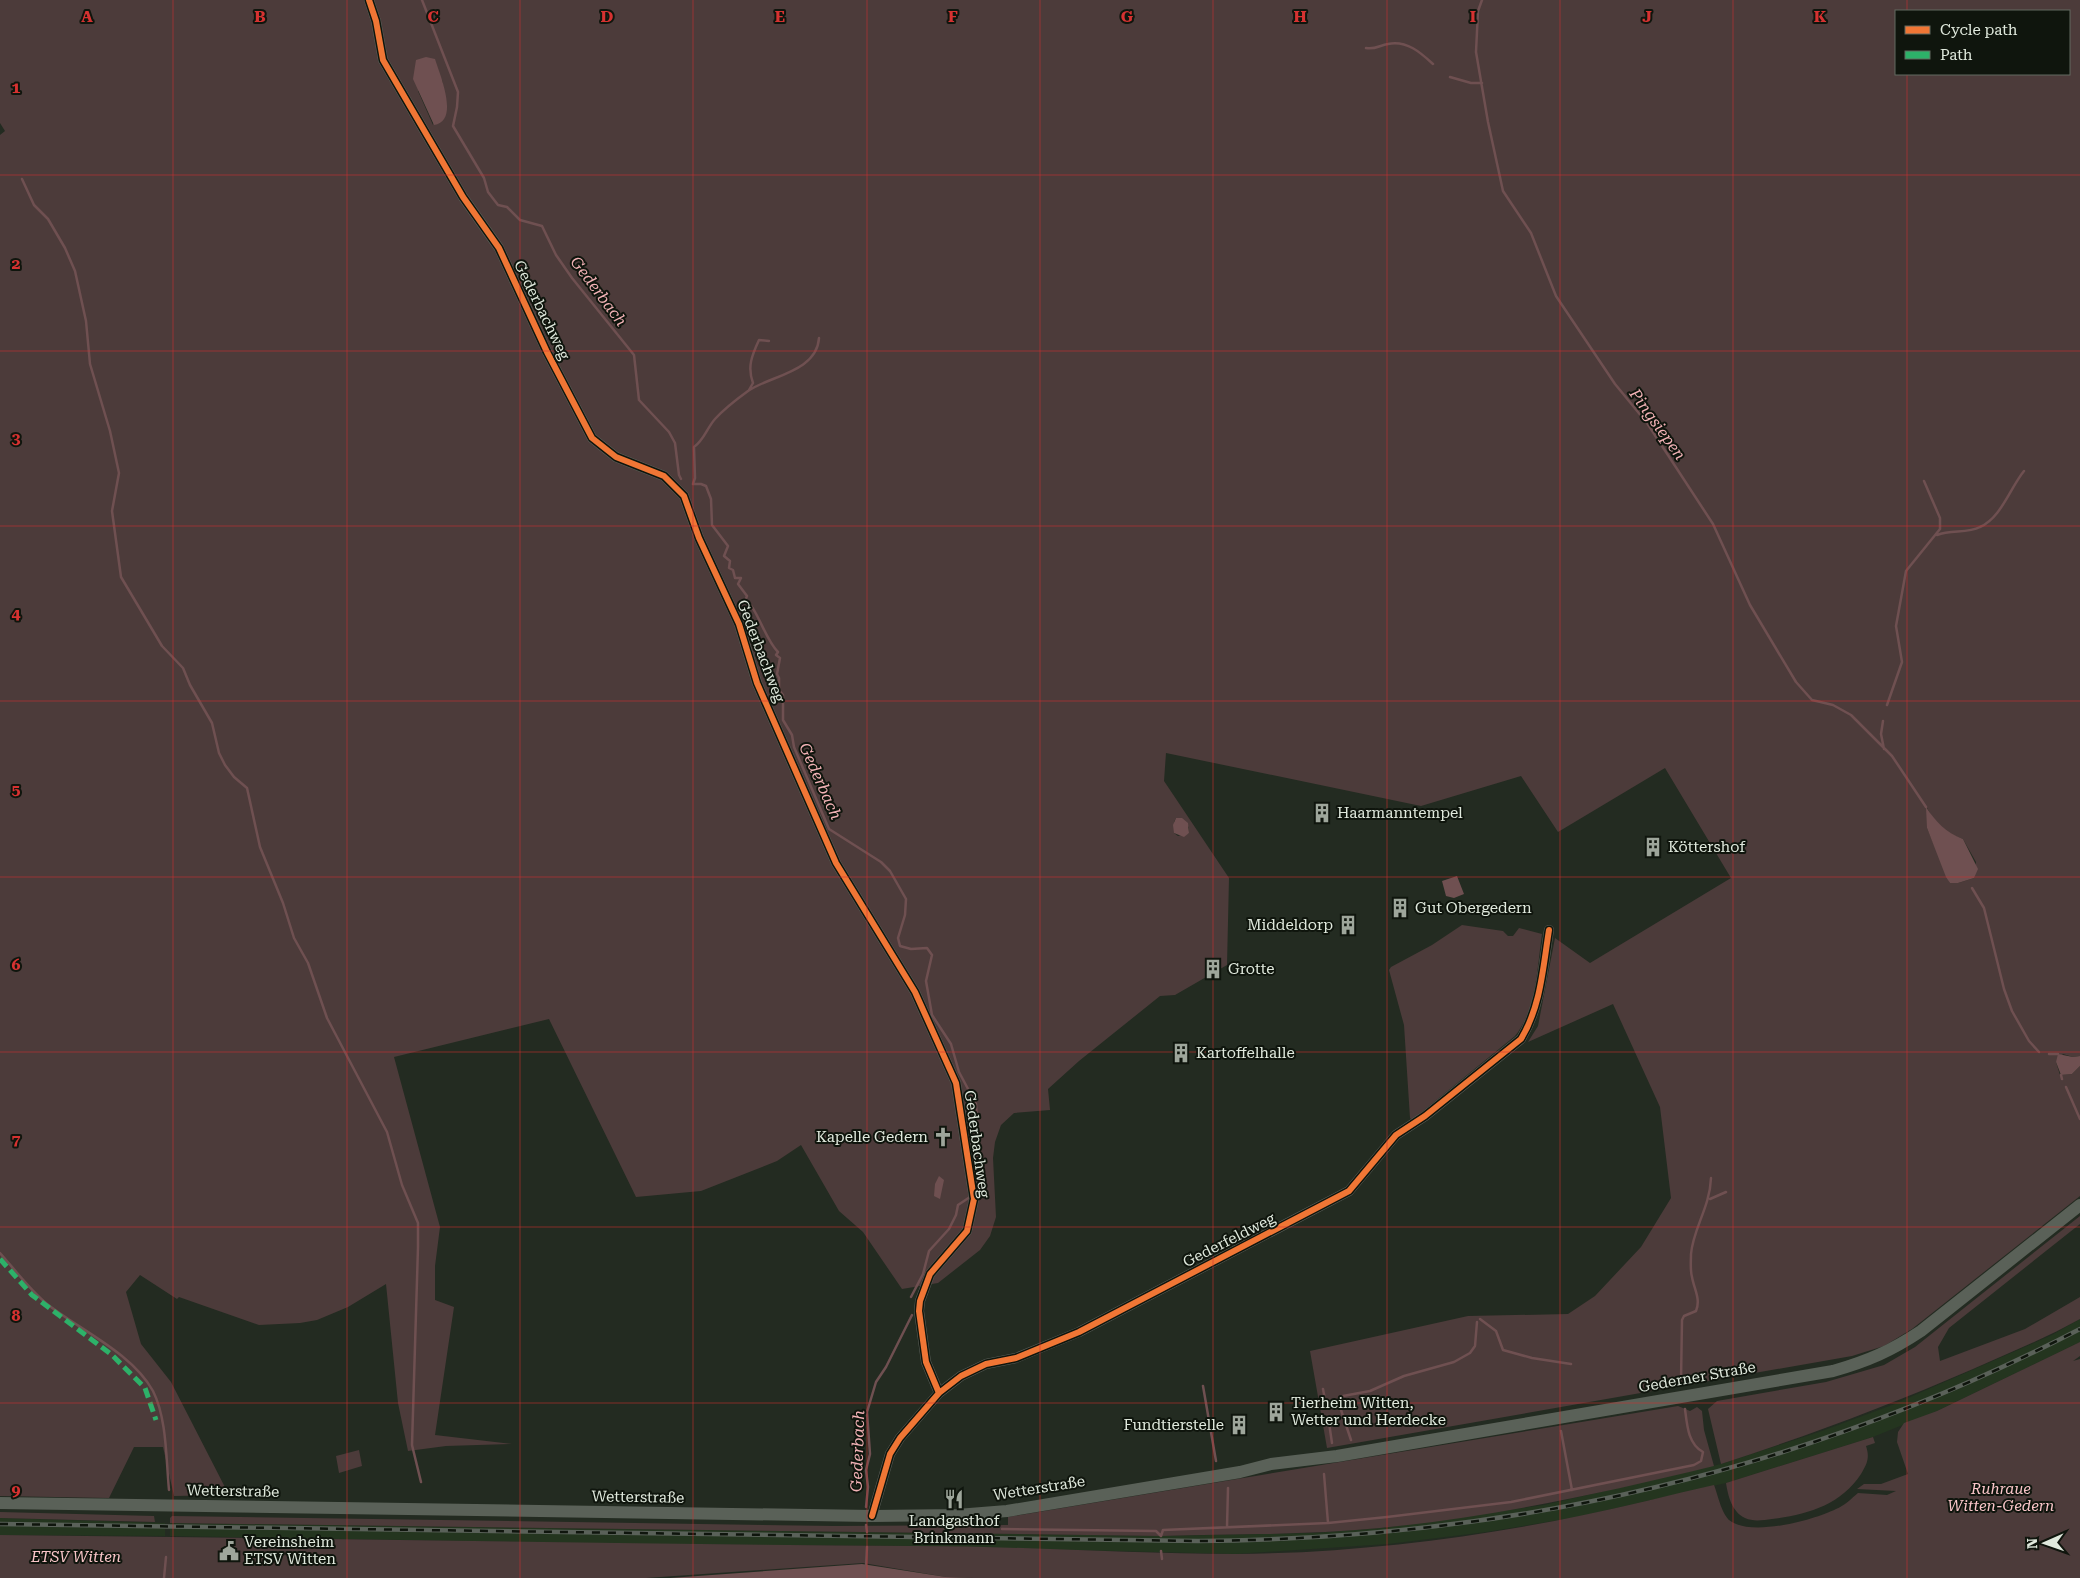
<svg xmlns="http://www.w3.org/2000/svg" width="2080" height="1578" viewBox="0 0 2080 1578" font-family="'Roboto Serif',serif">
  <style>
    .built { fill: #24351f }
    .green { fill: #4c3b3a; fill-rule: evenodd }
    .water { fill: #6f5051 }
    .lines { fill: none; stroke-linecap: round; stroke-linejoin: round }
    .stream { stroke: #6f5051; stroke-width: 2.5 }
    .minor { stroke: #5b605a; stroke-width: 10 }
    .major { stroke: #5a6158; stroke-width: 12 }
    .rail-casing { stroke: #5a6159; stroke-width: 4.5 }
    .rail { stroke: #0f150d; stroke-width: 2.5; stroke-dasharray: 8; stroke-linecap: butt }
    .quiet { stroke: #2db169; stroke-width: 5; stroke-dasharray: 10 5; stroke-linecap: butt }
    .cycleway-casing { stroke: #0f150d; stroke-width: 9 }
    .cycleway { stroke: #f07635; stroke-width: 6 }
    .grid { fill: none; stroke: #d63231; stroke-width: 1; stroke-opacity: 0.55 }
    .labels { text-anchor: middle; stroke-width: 4; stroke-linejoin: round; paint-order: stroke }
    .street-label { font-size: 15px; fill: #e0e9dd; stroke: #0f150d }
    .poi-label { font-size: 15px; fill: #e0e9dd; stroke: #0f150d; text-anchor: start }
    .park-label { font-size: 15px; font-style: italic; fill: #fac6c9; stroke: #0f150d }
    .water-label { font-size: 16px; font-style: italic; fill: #f2b2b6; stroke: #0f150d }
    .grid-label { font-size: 16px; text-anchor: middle; font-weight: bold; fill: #d63231; stroke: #0f150d; stroke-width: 4; stroke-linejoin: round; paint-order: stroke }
  </style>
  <rect width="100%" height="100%" fill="#232b21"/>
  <path class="built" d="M2080 1319V1342L1937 1411 1873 1437 1726 1483 1577 1517 1486 1532 1388 1544 1235 1554 921 1546 633 1544 170 1536V1523L1161 1536 1314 1533 1382 1528 1544 1505 1721 1464 1822 1431 1892 1405 2052 1335Z
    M0 1518 165 1523V1536L0 1535Z"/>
  <path class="green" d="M0 0H2080V1056L2073 1057 2063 1054 2056 1062 2060 1075 2072 1074 2080 1066V1196L1912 1329 1884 1346 1852 1356 1327 1448 1310 1351 1468 1316 1568 1314 1595 1296 1641 1247 1671 1198 1660 1107 1613 1004 1528 1042 1538 1026 1555 938 1590 963 1731 878 1665 768 1558 832 1521 776 1421 806 1166 753 1164 781 1229 878 1227 965 1175 995 1160 996 1079 1061 1048 1089 1050 1110 1014 1113 1001 1125 995 1142 993 1158 996 1217 990 1236 980 1250 938 1283 902 1289 863 1232 839 1211 801 1145 777 1161 701 1191 636 1197 549 1019 394 1057 440 1227 435 1266V1300L454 1307 435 1435 512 1444 446 1446 408 1451 398 1403 386 1284 348 1307 317 1320 300 1323 259 1325 179 1297 177 1299 140 1275 126 1292 141 1344 171 1382 229 1495 174 1496 163 1447H134L109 1498 0 1496V135L5 131 0 123ZM1896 11H2069V74H1896ZM442 80 444 90 433 125 418 91ZM1927 808 1934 820 1947 833 1963 839 1976 862 1974 878 1958 883H1950L1927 828ZM1176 818 1189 827V833L1178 836 1174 833V822Z
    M1462 925 1503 931 1508 936H1513L1519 928 1542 934C1537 968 1537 1008 1515 1036L1412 1120 1410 1118 1404 1025 1389 970 1391 967 1432 945Z
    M2080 1216V1224L1949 1328 1938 1347 1940 1361 2025 1329 2080 1297V1319C2046 1338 2009 1353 1973 1369 1890 1405 1807 1436 1721 1464L1708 1409 1717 1401 1826 1382 1884 1365 1915 1347Z
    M2080 1342V1356L2073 1361 2080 1359V1578H973L946 1577 863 1563 646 1578H0V1535C305 1538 611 1544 916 1546 1023 1546 1129 1554 1236 1554 1350 1553 1467 1539 1579 1516 1624 1507 1669 1495 1714 1485 1718 1495 1722 1517 1732 1522 1755 1536 1814 1520 1836 1509 1844 1506 1851 1499 1858 1493L1887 1495 1896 1491 1857 1489 1864 1484H1881L1908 1474 1897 1442 1898 1432 1904 1423 1937 1411Z
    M1678 1406 1690 1411 1697 1407 1702 1411 1704 1430 1714 1466C1604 1493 1493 1517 1380 1528 1307 1535 1234 1534 1161 1536L170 1523V1518L172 1516 835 1526 1008 1525V1517Z
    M1873 1437 1875 1443 1866 1446C1870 1458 1867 1464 1861 1474 1841 1505 1806 1515 1772 1519 1763 1520 1754 1522 1745 1518 1732 1512 1728 1496 1726 1483Z
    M359 1450 362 1466 339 1473 336 1456Z
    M0 1512 154 1516 155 1522 0 1518Z"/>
  <path class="water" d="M426 57 435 59C440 75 460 121 434 125L413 79 416 60Z
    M1926 807C1936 822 1945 832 1963 839L1978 869 1974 878 1958 883H1950L1946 877 1927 828Z
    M1176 818H1182L1188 823 1189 833 1184 837 1174 833 1173 825Z
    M1457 876 1464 894 1454 898 1446 896 1442 881Z
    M2058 1054 2073 1057 2080 1056V1066L2072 1074 2061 1075 2056 1062Z
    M939 1176 944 1180 940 1199 934 1196 935 1184Z
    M862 1564 946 1577 973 1578H670Z"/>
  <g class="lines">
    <path class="stream" d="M422 0 458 92 457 107 453 126 484 178 488 192 498 205 507 207 520 220 542 226 556 255 572 278 634 355 639 400 669 432 675 443 679 475 681 479
      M1482 0 1478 11 1476 52 1488 122 1503 191 1531 233 1556 296 1615 384 1647 423 1713 524 1750 605 1796 682 1812 700 1833 705 1851 715 1892 756 1926 807
      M1366 48C1375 50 1380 45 1388 44 1407 40 1421 53 1433 64
      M1450 77 1471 83H1482
      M22 179 34 205 48 219 65 248 75 271 86 321 90 364 110 431 119 473 112 511 121 577 162 646 183 668 190 685 212 723 219 753 225 765 234 777 247 788 260 847 283 903 294 938 308 963 327 1018 387 1132 402 1185 418 1223V1247L412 1445 421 1482
      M819 338C817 372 769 376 748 391 737 399 724 409 715 419 707 428 704 440 694 447L695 478 693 484H701L706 486 711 499 712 525 728 546 724 556 730 561 729 568 733 570 735 578H741L738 584 747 596 745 601C756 604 765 640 778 652L776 655 780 658 777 674 779 678V690L783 695V720L792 735 794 747 829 829 881 862 890 871 906 899 905 915 898 938 900 946 911 949 927 948 932 955 926 981 932 1015 951 1044 959 1072 976 1104 978 1136 977 1164 980 1179
      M749 390 753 383C747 367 752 355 759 340L769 341
      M1937 535C1951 529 1967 534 1980 527 2001 518 2010 488 2024 471
      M1887 705 1902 662 1896 626 1906 571 1940 529V518L1924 481
      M1883 721 1881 734 1884 749
      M1972 888 1984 908 2004 989 2012 1011 2029 1041 2039 1052
      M2049 1054H2058
      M2061 1075 2062 1079
      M2066 1087 2080 1119
      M1710 1199 1726 1192
      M0 1253C15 1270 30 1290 47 1304 80 1330 132 1353 153 1391 167 1419 166 1459 169 1490
      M911 1297 923 1274 929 1251 949 1229 956 1215 958 1205 970 1197
      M1480 1319 1496 1331 1503 1350 1532 1358 1571 1364
      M1681 1380 1682 1320 1684 1316 1696 1311C1701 1299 1694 1289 1692 1277 1690 1270 1691 1261 1691 1254 1693 1229 1710 1207 1711 1178
      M1203 1386 1216 1461
      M1323 1389 1326 1405
      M1328 1416 1332 1443
      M1561 1431 1572 1490
      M1351 1440 1340 1407 1343 1396 1370 1391 1404 1376 1454 1362 1470 1353 1475 1346 1477 1322
      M1324 1474 1328 1523
      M866 1507 868 1487 866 1470 870 1454 867 1412 876 1382 886 1367 912 1315
      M866 1525 867 1532
      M1227 1527 1228 1488
      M1002 1529 1156 1531 1161 1536 1163 1530 1328 1523 1387 1517 1511 1502 1694 1465 1701 1461 1703 1452C1688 1444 1687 1425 1685 1409
      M1161 1551 1162 1559
      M866 1566 867 1547
      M164 1578 166 1557"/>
    <path class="minor" d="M369 0 376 21 383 60 463 197 499 248 547 352 592 438 616 457 664 476 684 496 699 538 739 624 757 683 836 863 915 992 956 1083 974 1199 967 1231 930 1274 920 1301 919 1311 926 1362 939 1393
      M872 1516 890 1454 900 1438 939 1393 961 1376 986 1364 1016 1358 1079 1332 1349 1191 1396 1135 1425 1116 1521 1039C1541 1006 1543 967 1549 930"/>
    <path class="major" d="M0 1503 872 1516 957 1515 1007 1511 1240 1472 1271 1464 1337 1456 1833 1371C1868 1361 1891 1351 1921 1331L2080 1205"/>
    <defs>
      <path id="rail" d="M0 1524 1198 1541C1509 1539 1803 1473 2080 1329"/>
    </defs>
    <use href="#rail" class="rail-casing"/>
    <use href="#rail" class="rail"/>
    <path class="quiet" d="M0 1259 32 1295 112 1355 145 1388 156 1420"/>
    <defs>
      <path id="cycleway" d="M369 0 376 21 383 60 463 197 499 248 547 352 592 438 616 457 664 476 684 496 699 538 739 624 757 683 836 863 915 992 956 1083 974 1199 967 1231 930 1274 920 1301 919 1311 926 1362 939 1393
        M872 1516 890 1454 900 1438 939 1393 961 1376 986 1364 1016 1358 1079 1332 1349 1191 1396 1135 1425 1116 1521 1039C1541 1006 1543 967 1549 930"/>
    </defs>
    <use href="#cycleway" class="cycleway-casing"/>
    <use href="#cycleway" class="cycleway"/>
  </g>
  <path class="grid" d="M173 0V1578M347 0V1578M520 0V1578M693 0V1578M867 0V1578M1040 0V1578M1213 0V1578M1387 0V1578M1560 0V1578M1733 0V1578M1907 0V11M1907 74V1578M0 175H2080M0 351H2080M0 526H2080M0 701H2080M0 877H2080M0 1052H2080M0 1227H2080M0 1403H2080"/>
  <defs>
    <symbol id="building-bare" viewBox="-9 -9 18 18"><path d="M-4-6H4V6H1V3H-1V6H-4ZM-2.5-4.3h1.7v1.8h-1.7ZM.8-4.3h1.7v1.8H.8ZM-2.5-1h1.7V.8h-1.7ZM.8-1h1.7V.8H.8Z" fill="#9ea69b" stroke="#0f150d" stroke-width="2.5" paint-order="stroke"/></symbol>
    <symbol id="church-bare" viewBox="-9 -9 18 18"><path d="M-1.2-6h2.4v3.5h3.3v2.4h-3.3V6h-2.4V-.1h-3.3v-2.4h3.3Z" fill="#9ea69b" stroke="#0f150d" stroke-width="2.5" paint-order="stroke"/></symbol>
    <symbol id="restaurant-bare" viewBox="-9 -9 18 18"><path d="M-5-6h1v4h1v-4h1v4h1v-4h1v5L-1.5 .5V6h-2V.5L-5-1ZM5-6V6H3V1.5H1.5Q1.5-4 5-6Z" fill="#9ea69b" stroke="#0f150d" stroke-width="2.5" paint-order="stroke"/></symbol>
    <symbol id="civic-bare" viewBox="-9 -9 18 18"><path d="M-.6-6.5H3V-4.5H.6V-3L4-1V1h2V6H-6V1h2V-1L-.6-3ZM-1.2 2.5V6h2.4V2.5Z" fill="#9ea69b" stroke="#0f150d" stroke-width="2.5" paint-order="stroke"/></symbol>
  </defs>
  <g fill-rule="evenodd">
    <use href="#building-bare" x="1308" y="799" width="28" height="28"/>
    <use href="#building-bare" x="1639" y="833" width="28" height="28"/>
    <use href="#building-bare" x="1386" y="894" width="28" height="28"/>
    <use href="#building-bare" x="1334" y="911" width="28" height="28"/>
    <use href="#building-bare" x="1199" y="955" width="28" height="28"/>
    <use href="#building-bare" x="1167" y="1039" width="28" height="28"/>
    <use href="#church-bare" x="929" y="1123" width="28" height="28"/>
    <use href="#building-bare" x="1262" y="1398" width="28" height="28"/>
    <use href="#building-bare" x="1225" y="1411" width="28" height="28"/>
    <use href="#restaurant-bare" x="940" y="1485" width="28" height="28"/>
    <use href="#civic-bare" x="215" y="1537" width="28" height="28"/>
  </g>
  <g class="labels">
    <g class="street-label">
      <text transform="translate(542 310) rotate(64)" y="5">Gederbachweg</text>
      <text transform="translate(761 651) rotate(69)" y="5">Gederbachweg</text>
      <text transform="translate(977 1144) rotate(82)" y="5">Gederbachweg</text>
      <text transform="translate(1229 1240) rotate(-27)" y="5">Gederfeldweg</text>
      <text transform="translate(1697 1377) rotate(-10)" y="5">Gederner Straße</text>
      <text transform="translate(1039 1488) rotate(-9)" y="5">Wetterstraße</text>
      <text transform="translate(233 1491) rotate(1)" y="5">Wetterstraße</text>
      <text transform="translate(638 1497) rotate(1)" y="5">Wetterstraße</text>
    </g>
    <g class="poi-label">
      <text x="1337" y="818">Haarmanntempel</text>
      <text x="1668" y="852">Köttershof</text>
      <text x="1415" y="913">Gut Obergedern</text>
      <text x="1333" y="930" text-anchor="end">Middeldorp</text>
      <text x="1228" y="974">Grotte</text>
      <text x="1196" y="1058">Kartoffelhalle</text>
      <text x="928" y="1142" text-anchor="end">Kapelle Gedern</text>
      <text x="1291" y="1408">Tierheim Witten,<tspan x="1291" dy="17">Wetter und Herdecke</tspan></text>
      <text x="1224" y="1430" text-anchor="end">Fundtierstelle</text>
      <text x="954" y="1526" text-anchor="middle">Landgasthof<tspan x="954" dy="17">Brinkmann</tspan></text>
      <text x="244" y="1547">Vereinsheim<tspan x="244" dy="17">ETSV Witten</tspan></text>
    </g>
    <g class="park-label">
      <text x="2001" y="1494">Ruhraue<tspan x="2001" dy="17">Witten-Gedern</tspan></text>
      <text x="76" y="1562">ETSV Witten</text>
    </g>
    <g class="water-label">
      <text transform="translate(599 291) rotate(53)" y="6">Gederbach</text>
      <text transform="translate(1658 424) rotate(54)" y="6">Pingsiepen</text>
      <text transform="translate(821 781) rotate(66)" y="6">Gederbach</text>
      <text transform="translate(857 1451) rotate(-88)" y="6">Gederbach</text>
    </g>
  </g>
  <g class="grid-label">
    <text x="87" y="22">A</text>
    <text x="260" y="22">B</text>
    <text x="433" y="22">C</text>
    <text x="607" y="22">D</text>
    <text x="780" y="22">E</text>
    <text x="953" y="22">F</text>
    <text x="1127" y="22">G</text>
    <text x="1300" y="22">H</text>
    <text x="1473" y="22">I</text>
    <text x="1647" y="22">J</text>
    <text x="1820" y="22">K</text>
    <text x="16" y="93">1</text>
    <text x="16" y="269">2</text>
    <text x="16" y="444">3</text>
    <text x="16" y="619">4</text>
    <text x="16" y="795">5</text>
    <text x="16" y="970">6</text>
    <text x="16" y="1145">7</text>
    <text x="16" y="1321">8</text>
    <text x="16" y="1496">9</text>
  </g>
  <rect x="1895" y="10" width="175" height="65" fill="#0f150d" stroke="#636a60"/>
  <rect x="1905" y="26" width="25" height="8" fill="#f07635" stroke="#636a60"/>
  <text x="1940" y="35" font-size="15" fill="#e0e9dd">Cycle path</text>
  <rect x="1905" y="51" width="25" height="8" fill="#2db169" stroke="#636a60"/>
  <text x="1940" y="60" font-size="15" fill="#e0e9dd">Path</text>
  <g transform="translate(2045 1543) rotate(268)" stroke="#0f150d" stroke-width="4" paint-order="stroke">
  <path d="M0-4L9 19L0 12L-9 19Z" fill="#e0e9dd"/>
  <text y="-8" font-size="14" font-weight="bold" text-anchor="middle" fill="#e0e9dd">N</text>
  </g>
</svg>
